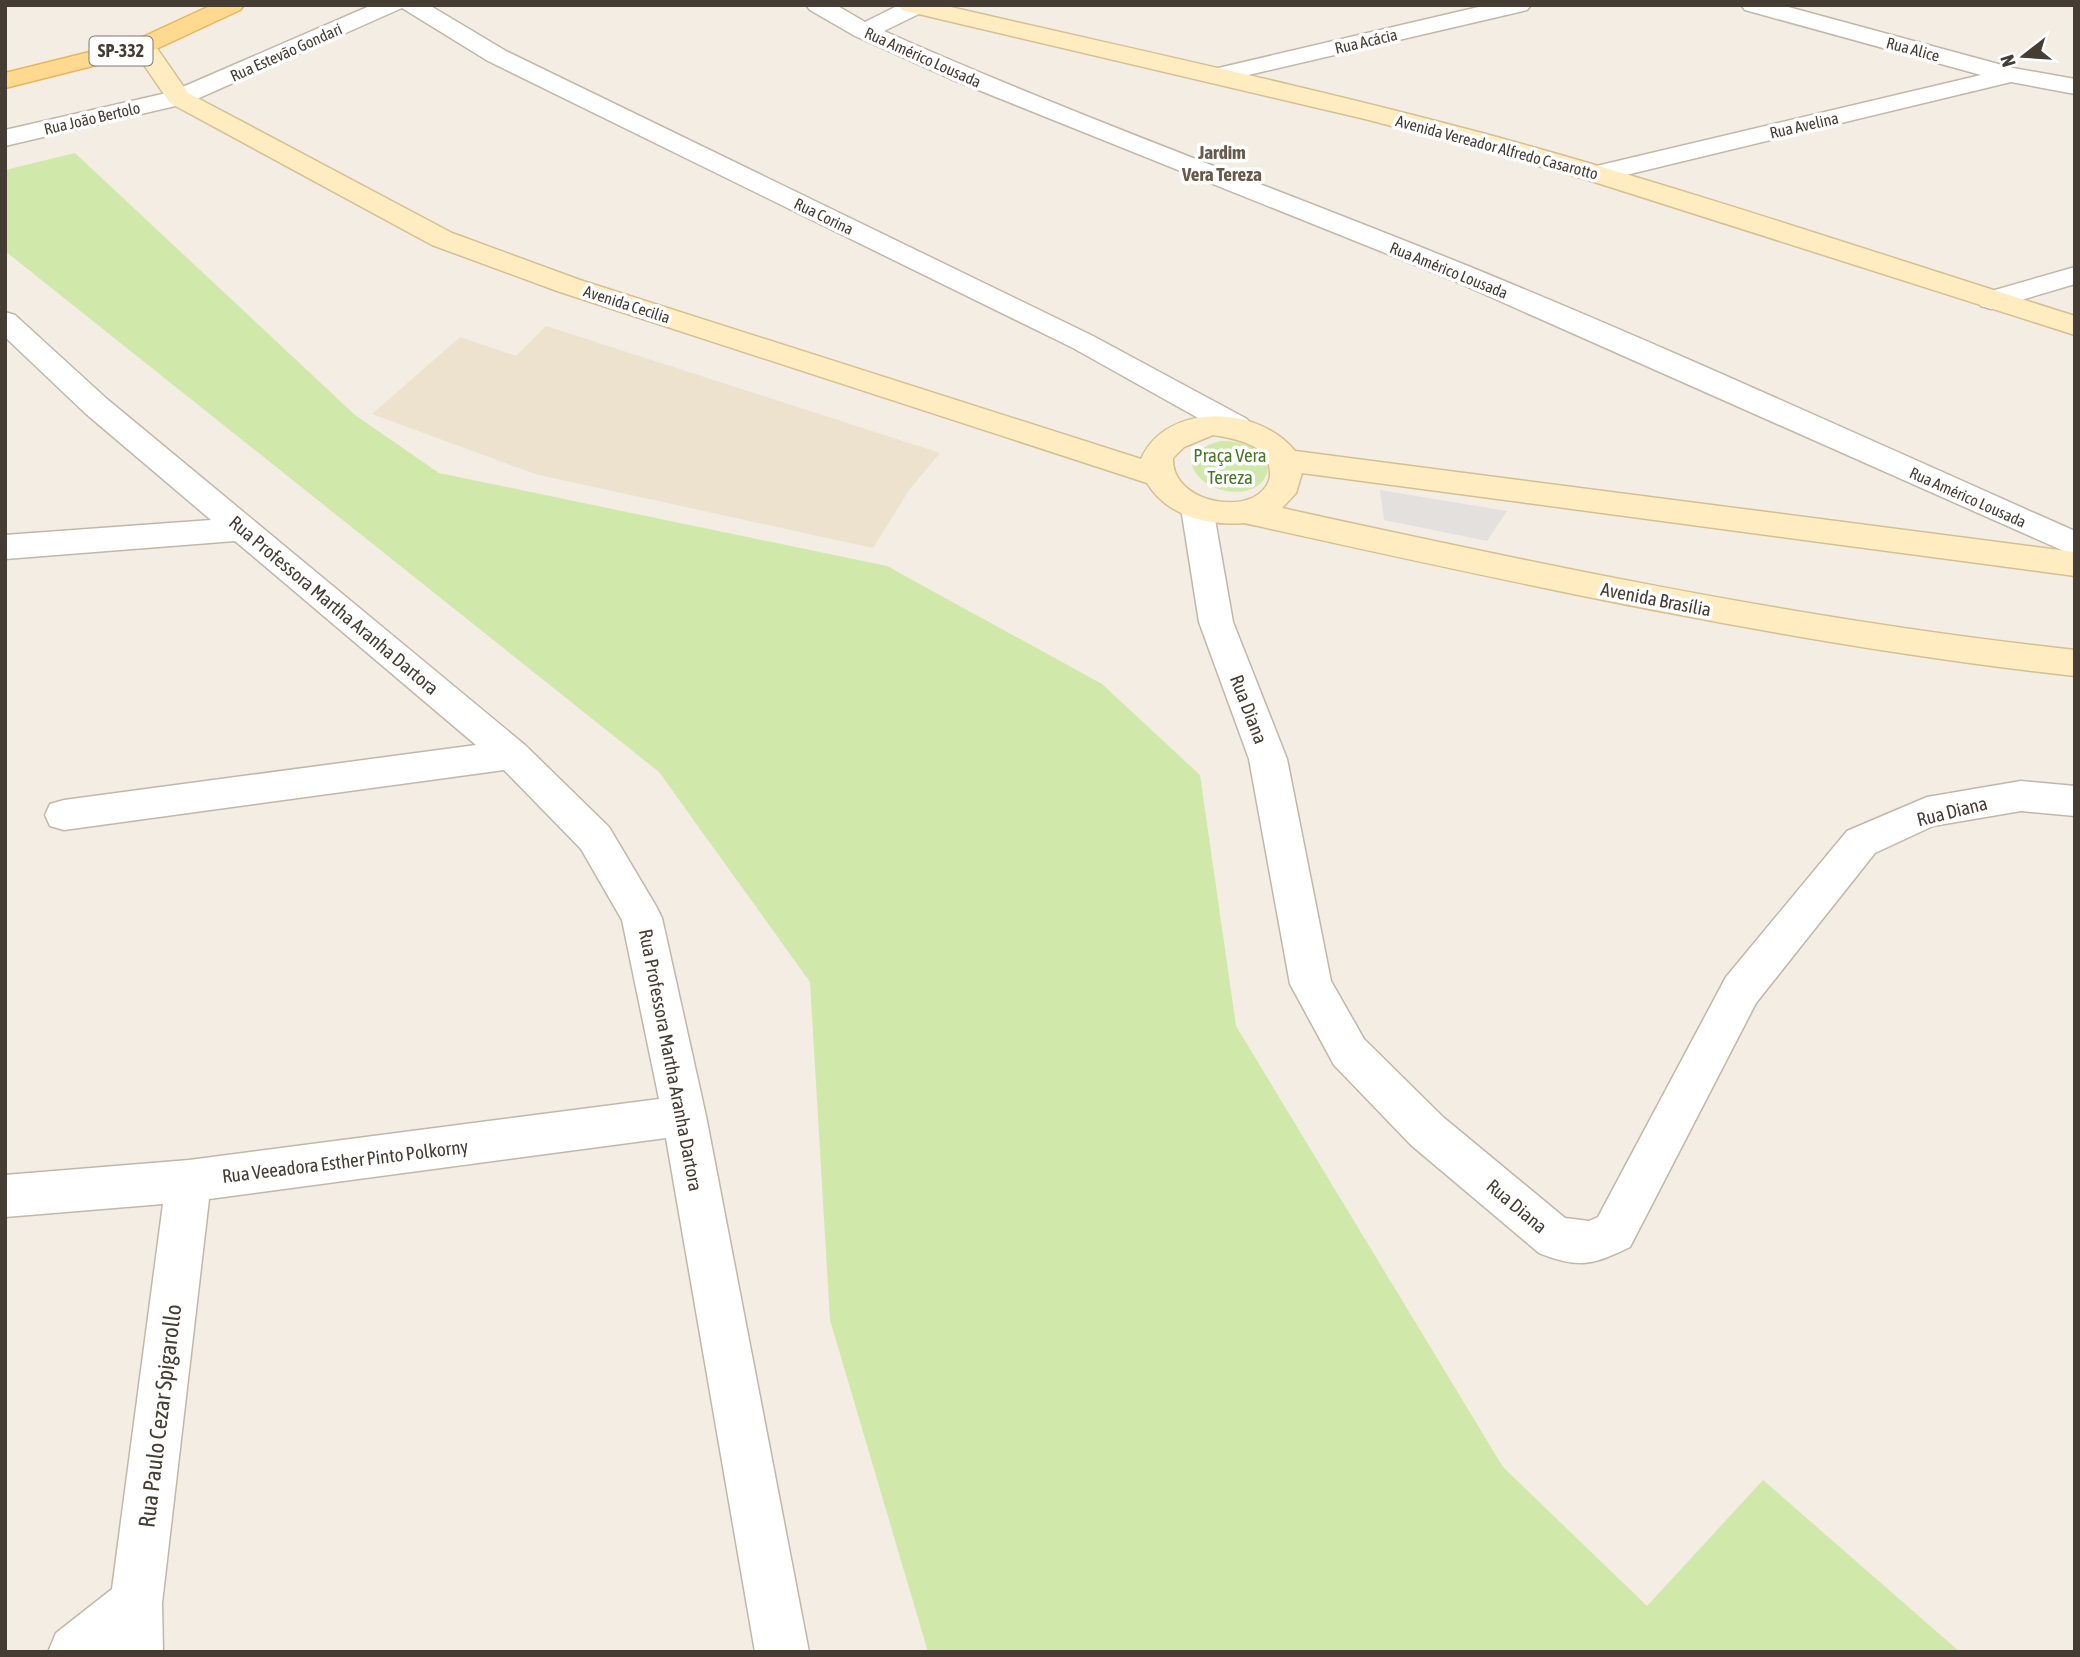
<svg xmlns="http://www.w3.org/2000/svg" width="2080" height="1657" viewBox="0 0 2080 1657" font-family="'Asap Condensed',sans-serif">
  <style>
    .education { fill: #ece2cd }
    .green { fill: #d0e9ab }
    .parking { fill: #e3e0dd }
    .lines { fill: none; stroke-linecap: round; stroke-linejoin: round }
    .street-casing { stroke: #c1b7a9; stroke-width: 3 }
    .secondary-casing { stroke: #d5bf92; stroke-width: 3 }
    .primary-casing { stroke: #e7b65d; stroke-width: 3 }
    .street { fill: #fff; fill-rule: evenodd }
    .secondary { fill: #ffedc1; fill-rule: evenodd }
    .primary { fill: #ffd990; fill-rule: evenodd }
    .labels { text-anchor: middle; stroke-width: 7; stroke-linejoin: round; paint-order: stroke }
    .far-street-label { font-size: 16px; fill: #453d34; stroke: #fff }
    .shield { fill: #fff; stroke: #7d7771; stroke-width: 2 }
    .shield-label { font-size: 18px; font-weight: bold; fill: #453d34 }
    .far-quarter-label { font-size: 19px; font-weight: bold; fill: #685a4b; stroke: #fff }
    .park-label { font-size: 19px; fill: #497825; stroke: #fff }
    .street-label { font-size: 19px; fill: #453d34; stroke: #fff }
    .near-street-label { font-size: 23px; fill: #453d34; stroke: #fff }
  </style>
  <rect width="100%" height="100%" fill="#f3ede4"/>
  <path class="education" d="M546 326 940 453 909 490 873 548 535 474 372 414 460 337 516 356Z"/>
  <path class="green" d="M75 153 355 415 439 473 887 566 1102 684 1200 775 1236 1026 1503 1467 1647 1606 1763 1480 1960 1652H928L830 1320 810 982 659 772 5 251V170Z
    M1221 441C1241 441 1257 445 1268 463 1270 504 1202 498 1192 465 1196 449 1206 445 1221 441Z"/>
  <path class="parking" d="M1380 490 1507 511 1487 541 1384 520Z"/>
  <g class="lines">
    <defs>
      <path id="street" d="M372 5H429L506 51 1093 336 1247 419 1252 426 1247 433 1236 436 1225 433 1073 348 488 61 402 8 188 103 5 146V130L171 92Z
        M806 5H836L865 22 899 5H931L927 10 884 31C1075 116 1273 187 1468 266 1672 349 1873 442 2075 531V556L1450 279 951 79 855 36 810 10Z
        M1487 5H1531L1527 10 1519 12 1214 83 1205 81 1202 76 1205 71 1214 69Z
        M1741 5H1781L2013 68 2075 79V94L2011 82 1597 182 1588 180 1584 174 1588 168 1981 75 1745 10Z
        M2075 267V284L1991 309 1981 306 1977 300 1981 294Z
        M5 312 15 315 107 399 525 745 609 827 656 906 662 918 706 1116 809 1652H755L666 1138 209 1199 162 1603 163 1652H48L56 1633 112 1589 163 1204 5 1217V1175L189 1160 659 1099 622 920 581 849 504 770 64 830 50 826 45 815 50 804 64 800 476 745 235 541 5 559V535L211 520 85 413 5 337Z
        M1197 497 1209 500 1213 508 1233 622 1287 759 1331 981 1364 1039 1443 1117 1565 1218 1589 1221 1598 1217 1726 977 1847 831 1927 797 2021 781 2075 786V816L2021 811 1933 826 1875 853 1756 1003 1630 1247C1593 1265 1579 1269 1539 1253L1411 1145 1334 1065 1290 984 1249 759 1199 622 1181 508 1185 500Z"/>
      <path id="secondary" d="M898 5H942C1122 47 1303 85 1482 133 1682 187 1878 254 2075 316V335L1588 180 1464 145 1365 119 910 12 902 10Z
        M143 39 152 41 188 93 452 233 580 280 1141 459C1167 401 1259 406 1295 451L2075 552V576L1302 473 1296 493 1282 508C1545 566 1807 621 2075 650V676C1794 645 1520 584 1244 523 1208 526 1167 516 1147 483L560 292 432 245 170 103 131 46 134 41ZM1213 435C1236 439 1270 444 1270 473 1271 484 1261 494 1252 498 1222 511 1171 494 1173 458L1184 447Z"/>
      <path id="primary" d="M212 5H244L240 10 152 51 5 88V73L134 41Z"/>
    </defs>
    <use href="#street" class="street-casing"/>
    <use href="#secondary" class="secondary-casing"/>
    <use href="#primary" class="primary-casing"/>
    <use href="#street" class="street"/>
    <use href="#secondary" class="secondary"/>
    <use href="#primary" class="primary"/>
  </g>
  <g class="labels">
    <g class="far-street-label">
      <text transform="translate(1366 41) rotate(-13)" y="6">Rua Acácia</text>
      <text transform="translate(1913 49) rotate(15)" y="6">Rua Alice</text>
      <text transform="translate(286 52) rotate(-24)" y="6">Rua Estevão Gondari</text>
      <text transform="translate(923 57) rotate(24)" y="6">Rua Américo Lousada</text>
      <text transform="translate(92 118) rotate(-13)" y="6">Rua João Bertolo</text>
      <text transform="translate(1804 125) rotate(-13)" y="6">Rua Avelina</text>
      <text transform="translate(1497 147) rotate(15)" y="6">Avenida Vereador Alfredo Casarotto</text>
      <text transform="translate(824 216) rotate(26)" y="6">Rua Corina</text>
      <text transform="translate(1449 270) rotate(22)" y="6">Rua Américo Lousada</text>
      <text transform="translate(627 304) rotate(18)" y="6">Avenida Cecilia</text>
      <text transform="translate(1968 497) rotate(24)" y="6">Rua Américo Lousada</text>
    </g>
    <rect class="shield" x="89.5" y="36.5" width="63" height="29" rx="5"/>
    <g class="shield-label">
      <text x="121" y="57">SP-332</text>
    </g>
    <g class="far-quarter-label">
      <text x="1222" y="159">Jardim<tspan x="1222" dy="22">Vera Tereza</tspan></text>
    </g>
    <g class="park-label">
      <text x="1230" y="462">Praça Vera<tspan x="1230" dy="22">Tereza</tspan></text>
    </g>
    <g class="street-label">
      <text transform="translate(1656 599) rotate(11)" y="7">Avenida Brasília</text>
      <text transform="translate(334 605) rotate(40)" y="7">Rua Professora Martha Aranha Dartora</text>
      <text transform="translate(1249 709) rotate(69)" y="7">Rua Diana</text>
      <text transform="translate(1952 811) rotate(-14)" y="7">Rua Diana</text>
      <text transform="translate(671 1060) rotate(79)" y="7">Rua Professora Martha Aranha Dartora</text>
      <text transform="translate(345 1161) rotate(-7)" y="7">Rua Veeadora Esther Pinto Polkorny</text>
      <text transform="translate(1517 1206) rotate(40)" y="7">Rua Diana</text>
    </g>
    <g class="near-street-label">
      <text transform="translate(160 1416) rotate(-83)" y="8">Rua Paulo Cezar Spigarollo</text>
    </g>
  </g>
  <rect width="2080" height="1657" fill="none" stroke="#453d34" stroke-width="14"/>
  <g transform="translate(2024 56) rotate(253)" stroke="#ffffff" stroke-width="5" paint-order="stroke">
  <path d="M0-5L12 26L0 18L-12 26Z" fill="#453d34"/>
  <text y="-10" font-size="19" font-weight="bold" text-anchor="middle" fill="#453d34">N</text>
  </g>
</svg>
